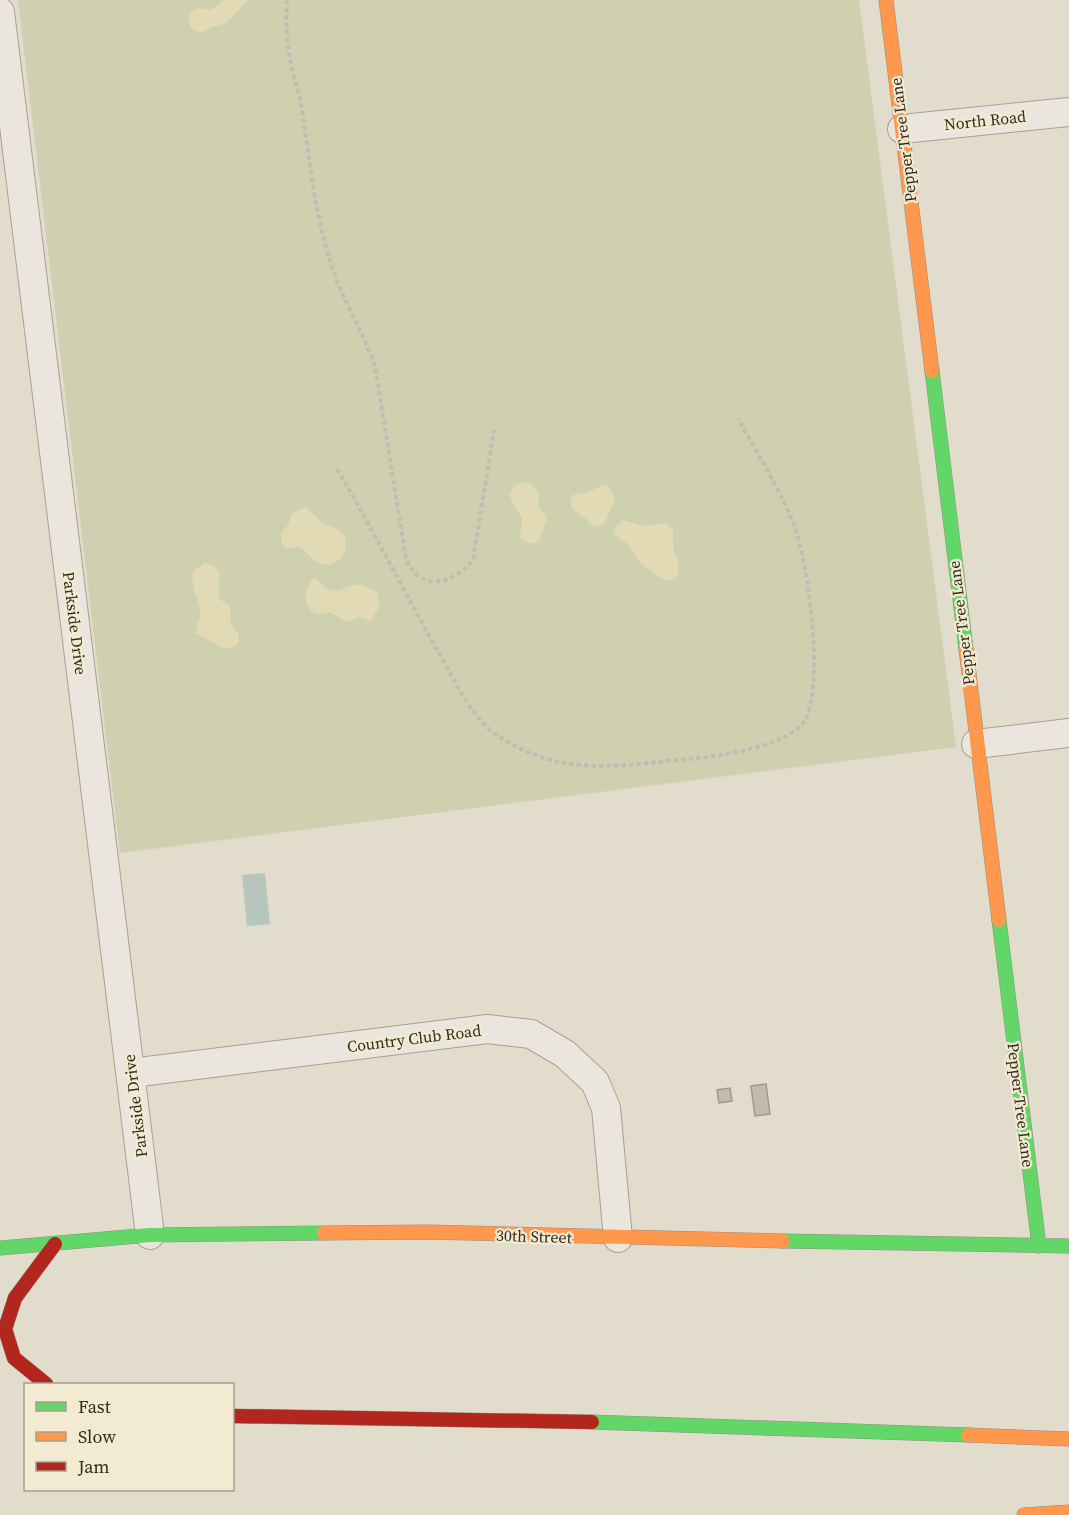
<svg xmlns="http://www.w3.org/2000/svg" width="1069" height="1515" viewBox="0 0 1069 1515" font-family="'Source Serif 4',serif">
  <style>
    .green { fill: #ced0af }
    .sand { fill: #e2d9b5 }
    .water { fill: #b7c6bd }
    .building { fill: #c4bbad; stroke: #a1988b; stroke-width: 1.5 }
    .lines { fill: none; stroke-linecap: round; stroke-linejoin: round }
    .street-casing { stroke: #a6a195; stroke-width: 30 }
    .fast-casing { stroke: #969085; stroke-width: 15 }
    .slow-casing { stroke: #969085; stroke-width: 15 }
    .jam-casing { stroke: #969085; stroke-width: 15 }
    .path { stroke: #c2bdb4; stroke-width: 4; stroke-dasharray: 4.5 3; stroke-linecap: butt }
    .street { stroke: #eae6dd; stroke-width: 28 }
    .fast { stroke: #63d668; stroke-width: 14 }
    .slow { stroke: #ff974d; stroke-width: 14 }
    .jam { stroke: #b3261e; stroke-width: 14 }
    .labels { text-anchor: middle; stroke-width: 4.5; stroke-linejoin: round; paint-order: stroke }
    .street-label { font-size: 16px; fill: #332a1e; stroke: #f2ebd2 }
  </style>
  <rect width="100%" height="100%" fill="#e1dccb"/>
  <path class="green" d="M18 0H859L956 747 120 853Z"/>
  <path class="sand" d="M223 0H248L227 23 212 27 201 33 191 28 188 18 189 14 197 8 212 10Z
    M525 482 530 484 538 491 539 508 545 514 546 520 539 541 530 544 520 538 522 518 511 500 510 493 515 485Z
    M603 485 610 487 615 502C608 509 607 534 591 524 588 522 586 519 584 517 576 512 571 510 570 499L575 494 588 492Z
    M305 507C312 512 318 521 327 525 332 527 339 528 343 534 352 547 339 569 322 564 313 562 308 552 300 547L285 548 282 543 281 533 288 525 291 514Z
    M623 520 643 526 665 523 672 528C675 534 672 537 673 544 674 558 684 564 675 579L666 581 641 564 627 543 613 534 616 526Z
    M205 563 214 566 220 574 218 598 230 606 231 625 238 633 239 640 236 646 224 649 196 633C196 625 200 621 200 614 201 599 190 590 193 572Z
    M313 579H316C322 583 324 588 331 590 341 593 345 586 354 585 362 584 370 588 377 592L380 607 370 621 359 617 346 622 331 612C327 612 321 615 317 614 302 609 304 588 313 579Z"/>
  <path class="water" d="M265 873 270 924 247 926 242 875Z"/>
  <path class="building" d="M766 1084 770 1114 755 1116 751 1086Z
    M730 1088 732 1101 719 1103 717 1090Z"/>
  <g class="lines">
    <defs>
      <path id="street" d="M0 12 150 1235
        M902 129 1069 112
        M976 744 1069 733
        M131 1073 487 1029 531 1034 565 1054 595 1082 606 1108 618 1238"/>
      <path id="fast" d="M932 371 966 649
        M999 920 1039 1246
        M783 1241 1069 1246
        M0 1248 150 1235 324 1233
        M592 1422 968 1435"/>
      <path id="slow" d="M886 0 932 371
        M966 649 999 920
        M324 1233 427 1232 783 1241
        M968 1435 1069 1439
        M1024 1515 1069 1512"/>
      <path id="jam" d="M46 1384 14 1358 5 1329 15 1298 55 1244
        M232 1416 592 1422"/>
    </defs>
    <use href="#street" class="street-casing"/>
    <use href="#fast" class="fast-casing"/>
    <use href="#slow" class="slow-casing"/>
    <use href="#jam" class="jam-casing"/>
    <path class="path" d="M287 0C286 20 286 40 290 59 292 73 297 86 300 99 310 156 314 215 333 270 344 303 364 333 375 366L406 559C420 593 454 584 473 560L494 430
      M337 469C373 529 404 592 439 653 455 680 470 717 497 735 553 773 603 768 667 761 701 758 781 751 803 723 826 693 808 560 794 525 779 488 758 454 738 419"/>
    <use href="#street" class="street"/>
    <use href="#fast" class="fast"/>
    <use href="#slow" class="slow"/>
    <use href="#jam" class="jam"/>
  </g>
  <g class="labels">
    <g class="street-label">
      <text transform="translate(985 120) rotate(-6)" y="6">North Road</text>
      <text transform="translate(903 140) rotate(-97)" y="6">Pepper Tree Lane</text>
      <text transform="translate(75 623) rotate(83)" y="6">Parkside Drive</text>
      <text transform="translate(961 623) rotate(-97)" y="6">Pepper Tree Lane</text>
      <text transform="translate(414 1038) rotate(-7)" y="6">Country Club Road</text>
      <text transform="translate(1021 1105) rotate(83)" y="6">Pepper Tree Lane</text>
      <text transform="translate(135 1106) rotate(-97)" y="6">Parkside Drive</text>
      <text transform="translate(534 1236) rotate(2)" y="6">30th Street</text>
    </g>
  </g>
  <rect x="24" y="1383" width="210" height="108" fill="#f2ebd2" stroke="#a69e8a" stroke-width="1.5"/>
  <rect x="36" y="1402" width="30" height="9" fill="#63d668" stroke="#a69e8a" stroke-width="1.5"/>
  <text x="78" y="1413" font-size="18" fill="#332a1e">Fast</text>
  <rect x="36" y="1432" width="30" height="9" fill="#ff974d" stroke="#a69e8a" stroke-width="1.5"/>
  <text x="78" y="1443" font-size="18" fill="#332a1e">Slow</text>
  <rect x="36" y="1462" width="30" height="9" fill="#b3261e" stroke="#a69e8a" stroke-width="1.5"/>
  <text x="78" y="1473" font-size="18" fill="#332a1e">Jam</text>
</svg>
